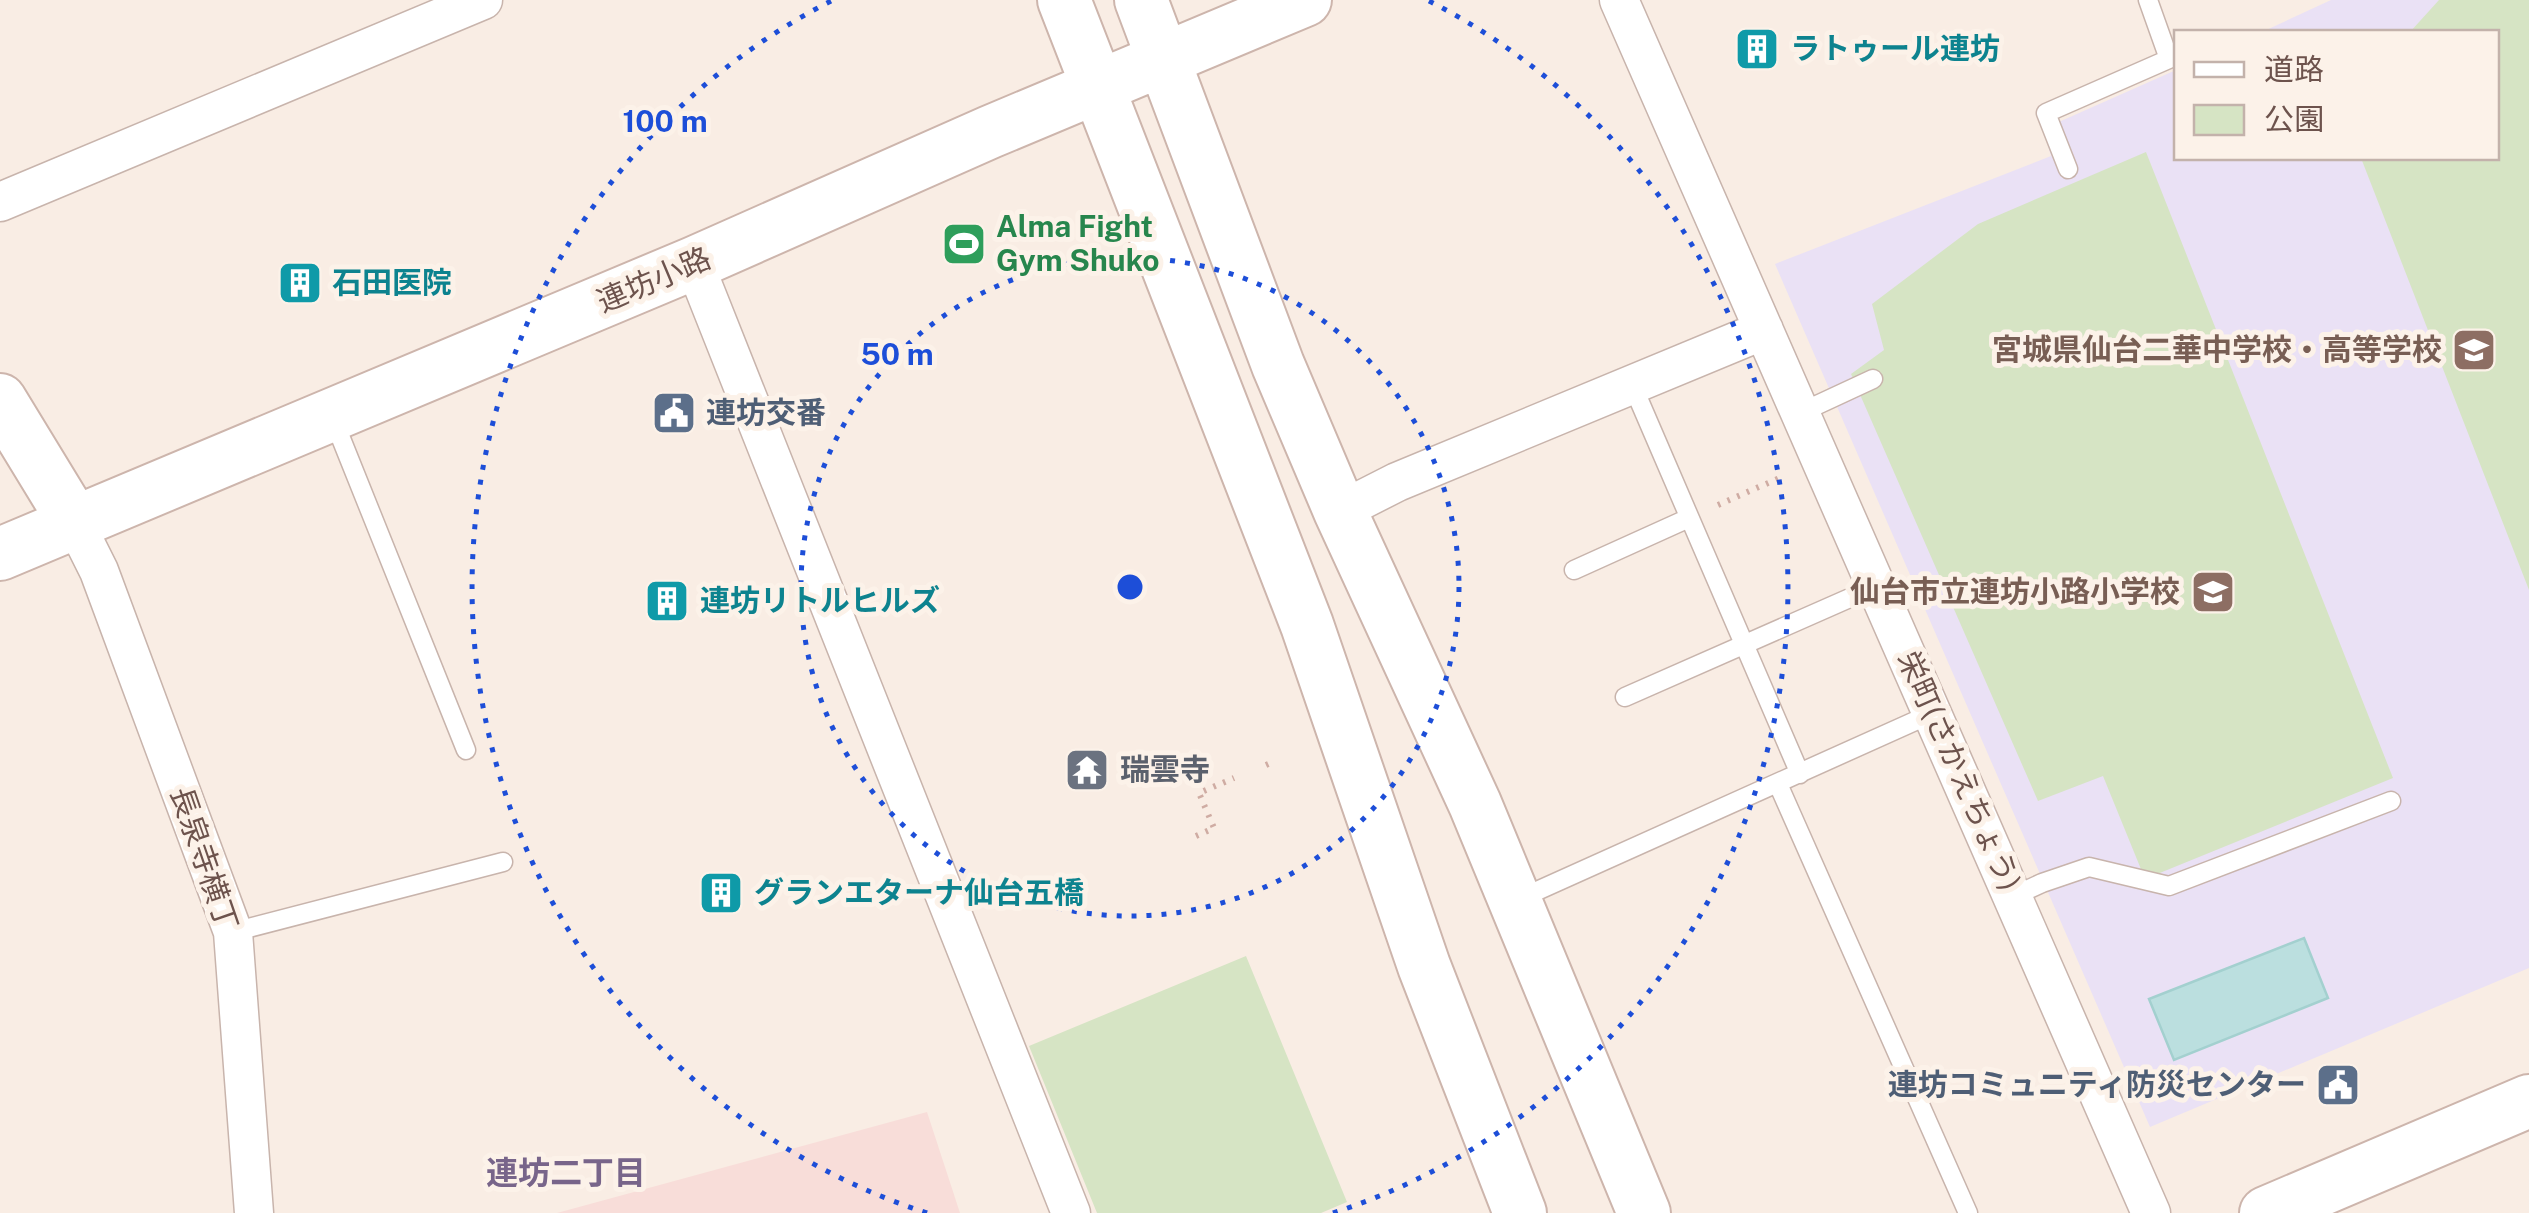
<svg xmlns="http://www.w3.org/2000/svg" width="2529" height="1213" viewBox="0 0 2529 1213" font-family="'Public Sans','Noto Sans JP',sans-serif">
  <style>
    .commercial { fill: #f8ddd9 }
    .education { fill: #eae1f5 }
    .green { fill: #d6e4c4 }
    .water { fill: #bbdfdf; stroke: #a3d0cf; stroke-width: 2.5 }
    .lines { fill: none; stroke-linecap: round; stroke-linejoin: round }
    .lane-casing { stroke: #c8b4ac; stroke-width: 21 }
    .street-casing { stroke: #c8b4ac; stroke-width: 41 }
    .secondary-casing { stroke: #cdb5ac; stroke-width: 56 }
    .path { stroke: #cfaca3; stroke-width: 6; stroke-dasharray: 2.5 8; stroke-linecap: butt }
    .lane { stroke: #fff; stroke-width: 18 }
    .street { stroke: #fff; stroke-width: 38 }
    .secondary { stroke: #fff; stroke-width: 52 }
    .ring { fill: none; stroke: #1d4ed8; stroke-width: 5; stroke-dasharray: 5 10 }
    .labels { text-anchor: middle; stroke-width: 10; stroke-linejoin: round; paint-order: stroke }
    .culture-label { font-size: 30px; font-weight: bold; fill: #0d838f; stroke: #fcf2e9; text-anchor: start }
    .leisure-label { font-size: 30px; font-weight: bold; fill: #27864d; stroke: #fcf2e9; text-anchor: start }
    .street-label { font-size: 30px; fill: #6d534d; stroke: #fcf2e9 }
    .education-label { font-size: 30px; font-weight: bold; fill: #785e54; stroke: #fcf2e9; text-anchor: end }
    .service-label { font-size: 30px; font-weight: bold; fill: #4e5e75; stroke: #fcf2e9; text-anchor: start }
    .worship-label { font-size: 30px; font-weight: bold; fill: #5b616d; stroke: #fcf2e9; text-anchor: start }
    .neighbourhood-label { font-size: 32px; font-weight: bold; fill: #78658a; stroke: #fcf2e9 }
    .centre { fill: #1d4ed8; stroke: #fcf2e9; stroke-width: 5 }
    .ring-label { font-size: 30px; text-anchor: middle; font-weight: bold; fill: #1d4ed8; stroke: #fcf2e9; stroke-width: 10; stroke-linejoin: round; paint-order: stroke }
  </style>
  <rect width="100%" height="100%" fill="#f9ede4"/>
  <path class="commercial" d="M927 1112 960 1213H557Z"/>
  <path class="education" d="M2331 0H2529V968L2150 1127 1775 264 2051 156 2043 129 2176 70V158H2496V32H2262Z"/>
  <path class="green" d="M2439 0H2529V590L2361 158H2496V32H2410Z
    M2146 152 2393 778 2145 879 2103 776 2038 801 1851 374 1884 350 1872 304 1978 224Z
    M1246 956 1347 1202 1321 1213H1097L1029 1046Z"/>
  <path class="water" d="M2304 938 2328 998 2174 1060 2149 999Z"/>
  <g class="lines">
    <defs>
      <path id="lane" d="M2068 169 2046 113 2169 59 2148 0
        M1632 384 1800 774
        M1802 412 1873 379
        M334 421 466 750
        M1574 570 1689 518
        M1625 697 1877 586
        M1778 784 1968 1213
        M2014 896 2042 883 2089 867 2169 886 2391 801
        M1519 899 1933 713
        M233 932 503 862"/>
      <path id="street" d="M1619 0 2151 1213
        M0 202 483 0
        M694 263 1071 1213
        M1340 511 1397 482 1764 330
        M75 523 99 571 233 932 254 1213"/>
      <path id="secondary" d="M1064 0 1307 625 1424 966 1520 1213
        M1141 0 1278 365 1340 511 1475 804 1644 1213
        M0 400 75 523
        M0 554 694 263 990 132 1305 0
        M2266 1213 2529 1101"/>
    </defs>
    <use href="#lane" class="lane-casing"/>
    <use href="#street" class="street-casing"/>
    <use href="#secondary" class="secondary-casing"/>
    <path class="path" d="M1718 505 1784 476
      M1266 765 1275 761
      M1196 836 1214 828 1199 793 1234 778"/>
    <use href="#lane" class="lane"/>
    <use href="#street" class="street"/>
    <use href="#secondary" class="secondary"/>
  </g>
  <g class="ring">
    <circle cx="1130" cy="587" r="329"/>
    <path d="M927 1213A658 658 0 0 1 831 1M1429 1A658 658 0 0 1 1333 1213"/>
  </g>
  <defs>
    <symbol id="building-square" viewBox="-11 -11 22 22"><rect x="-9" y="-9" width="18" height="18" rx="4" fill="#0f9aa8" stroke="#fcf2e9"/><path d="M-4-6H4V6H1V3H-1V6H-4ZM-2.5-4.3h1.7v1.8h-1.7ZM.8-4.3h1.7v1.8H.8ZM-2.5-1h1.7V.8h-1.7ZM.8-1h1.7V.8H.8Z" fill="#fff"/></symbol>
    <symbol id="stadium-square" viewBox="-11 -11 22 22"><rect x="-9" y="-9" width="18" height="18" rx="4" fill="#2e9e5b" stroke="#fcf2e9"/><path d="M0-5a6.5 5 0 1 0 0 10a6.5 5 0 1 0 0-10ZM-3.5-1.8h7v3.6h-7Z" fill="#fff"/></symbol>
    <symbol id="school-square" viewBox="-11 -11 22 22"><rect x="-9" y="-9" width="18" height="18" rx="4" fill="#8d6e63" stroke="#fcf2e9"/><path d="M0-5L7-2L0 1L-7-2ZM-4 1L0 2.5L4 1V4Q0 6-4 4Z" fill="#fff"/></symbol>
    <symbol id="civic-square" viewBox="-11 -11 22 22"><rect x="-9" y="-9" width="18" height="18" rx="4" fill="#5c6f8a" stroke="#fcf2e9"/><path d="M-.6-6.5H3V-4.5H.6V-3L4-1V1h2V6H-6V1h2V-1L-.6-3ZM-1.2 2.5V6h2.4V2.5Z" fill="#fff"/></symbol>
    <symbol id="temple-square" viewBox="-11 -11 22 22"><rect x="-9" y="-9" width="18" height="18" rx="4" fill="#6b7280" stroke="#fcf2e9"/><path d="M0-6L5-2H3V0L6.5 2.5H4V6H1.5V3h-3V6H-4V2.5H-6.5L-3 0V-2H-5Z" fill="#fff"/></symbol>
  </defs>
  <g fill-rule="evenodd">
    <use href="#building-square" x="1732" y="24" width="50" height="50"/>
    <use href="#stadium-square" x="939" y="219" width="50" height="50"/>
    <use href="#building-square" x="275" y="258" width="50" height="50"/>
    <use href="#school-square" x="2449" y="325" width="50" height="50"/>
    <use href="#civic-square" x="649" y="388" width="50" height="50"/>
    <use href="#school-square" x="2188" y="567" width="50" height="50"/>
    <use href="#building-square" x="642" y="576" width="50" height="50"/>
    <use href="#temple-square" x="1062" y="745" width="50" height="50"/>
    <use href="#building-square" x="696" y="868" width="50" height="50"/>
    <use href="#civic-square" x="2313" y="1060" width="50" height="50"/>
  </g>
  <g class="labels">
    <g class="culture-label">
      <text x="1790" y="59">ラトゥール連坊</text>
      <text x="332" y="293">石田医院</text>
      <text x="700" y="611">連坊リトルヒルズ</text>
      <text x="754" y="903">グランエターナ仙台五橋</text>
    </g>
    <g class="leisure-label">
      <text x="996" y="237">Alma Fight<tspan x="996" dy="34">Gym Shuko</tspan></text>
    </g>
    <g class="street-label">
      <text transform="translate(654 280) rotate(-23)" y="10">連坊小路</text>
      <text transform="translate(1959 771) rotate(66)" y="10">栄町(さかえちょう)</text>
      <text transform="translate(204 859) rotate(71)" y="10">長泉寺横丁</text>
    </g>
    <g class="education-label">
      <text x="2442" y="360">宮城県仙台二華中学校・高等学校</text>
      <text x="2180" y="602">仙台市立連坊小路小学校</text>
    </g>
    <g class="service-label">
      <text x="706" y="423">連坊交番</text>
      <text x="2306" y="1095" text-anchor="end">連坊コミュニティ防災センター</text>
    </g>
    <g class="worship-label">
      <text x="1120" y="780">瑞雲寺</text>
    </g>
    <g class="neighbourhood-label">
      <text x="566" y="1184">連坊二丁目</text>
    </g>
  </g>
  <circle cx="1130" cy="587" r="15" class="centre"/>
  <g class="ring-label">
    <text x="665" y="132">100 m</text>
    <text x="897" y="365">50 m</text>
  </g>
  <rect x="2174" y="30" width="325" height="130" fill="#fcf2e9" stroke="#c3b2ab" stroke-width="2.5"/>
  <rect x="2194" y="62" width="50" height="15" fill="#ffffff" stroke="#c3b2ab" stroke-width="2.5"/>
  <text x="2264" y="80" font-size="30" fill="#6d534d">道路</text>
  <rect x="2194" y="105" width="50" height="30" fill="#d6e4c4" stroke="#c3b2ab" stroke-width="2.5"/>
  <text x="2264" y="130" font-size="30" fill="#6d534d">公園</text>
</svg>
